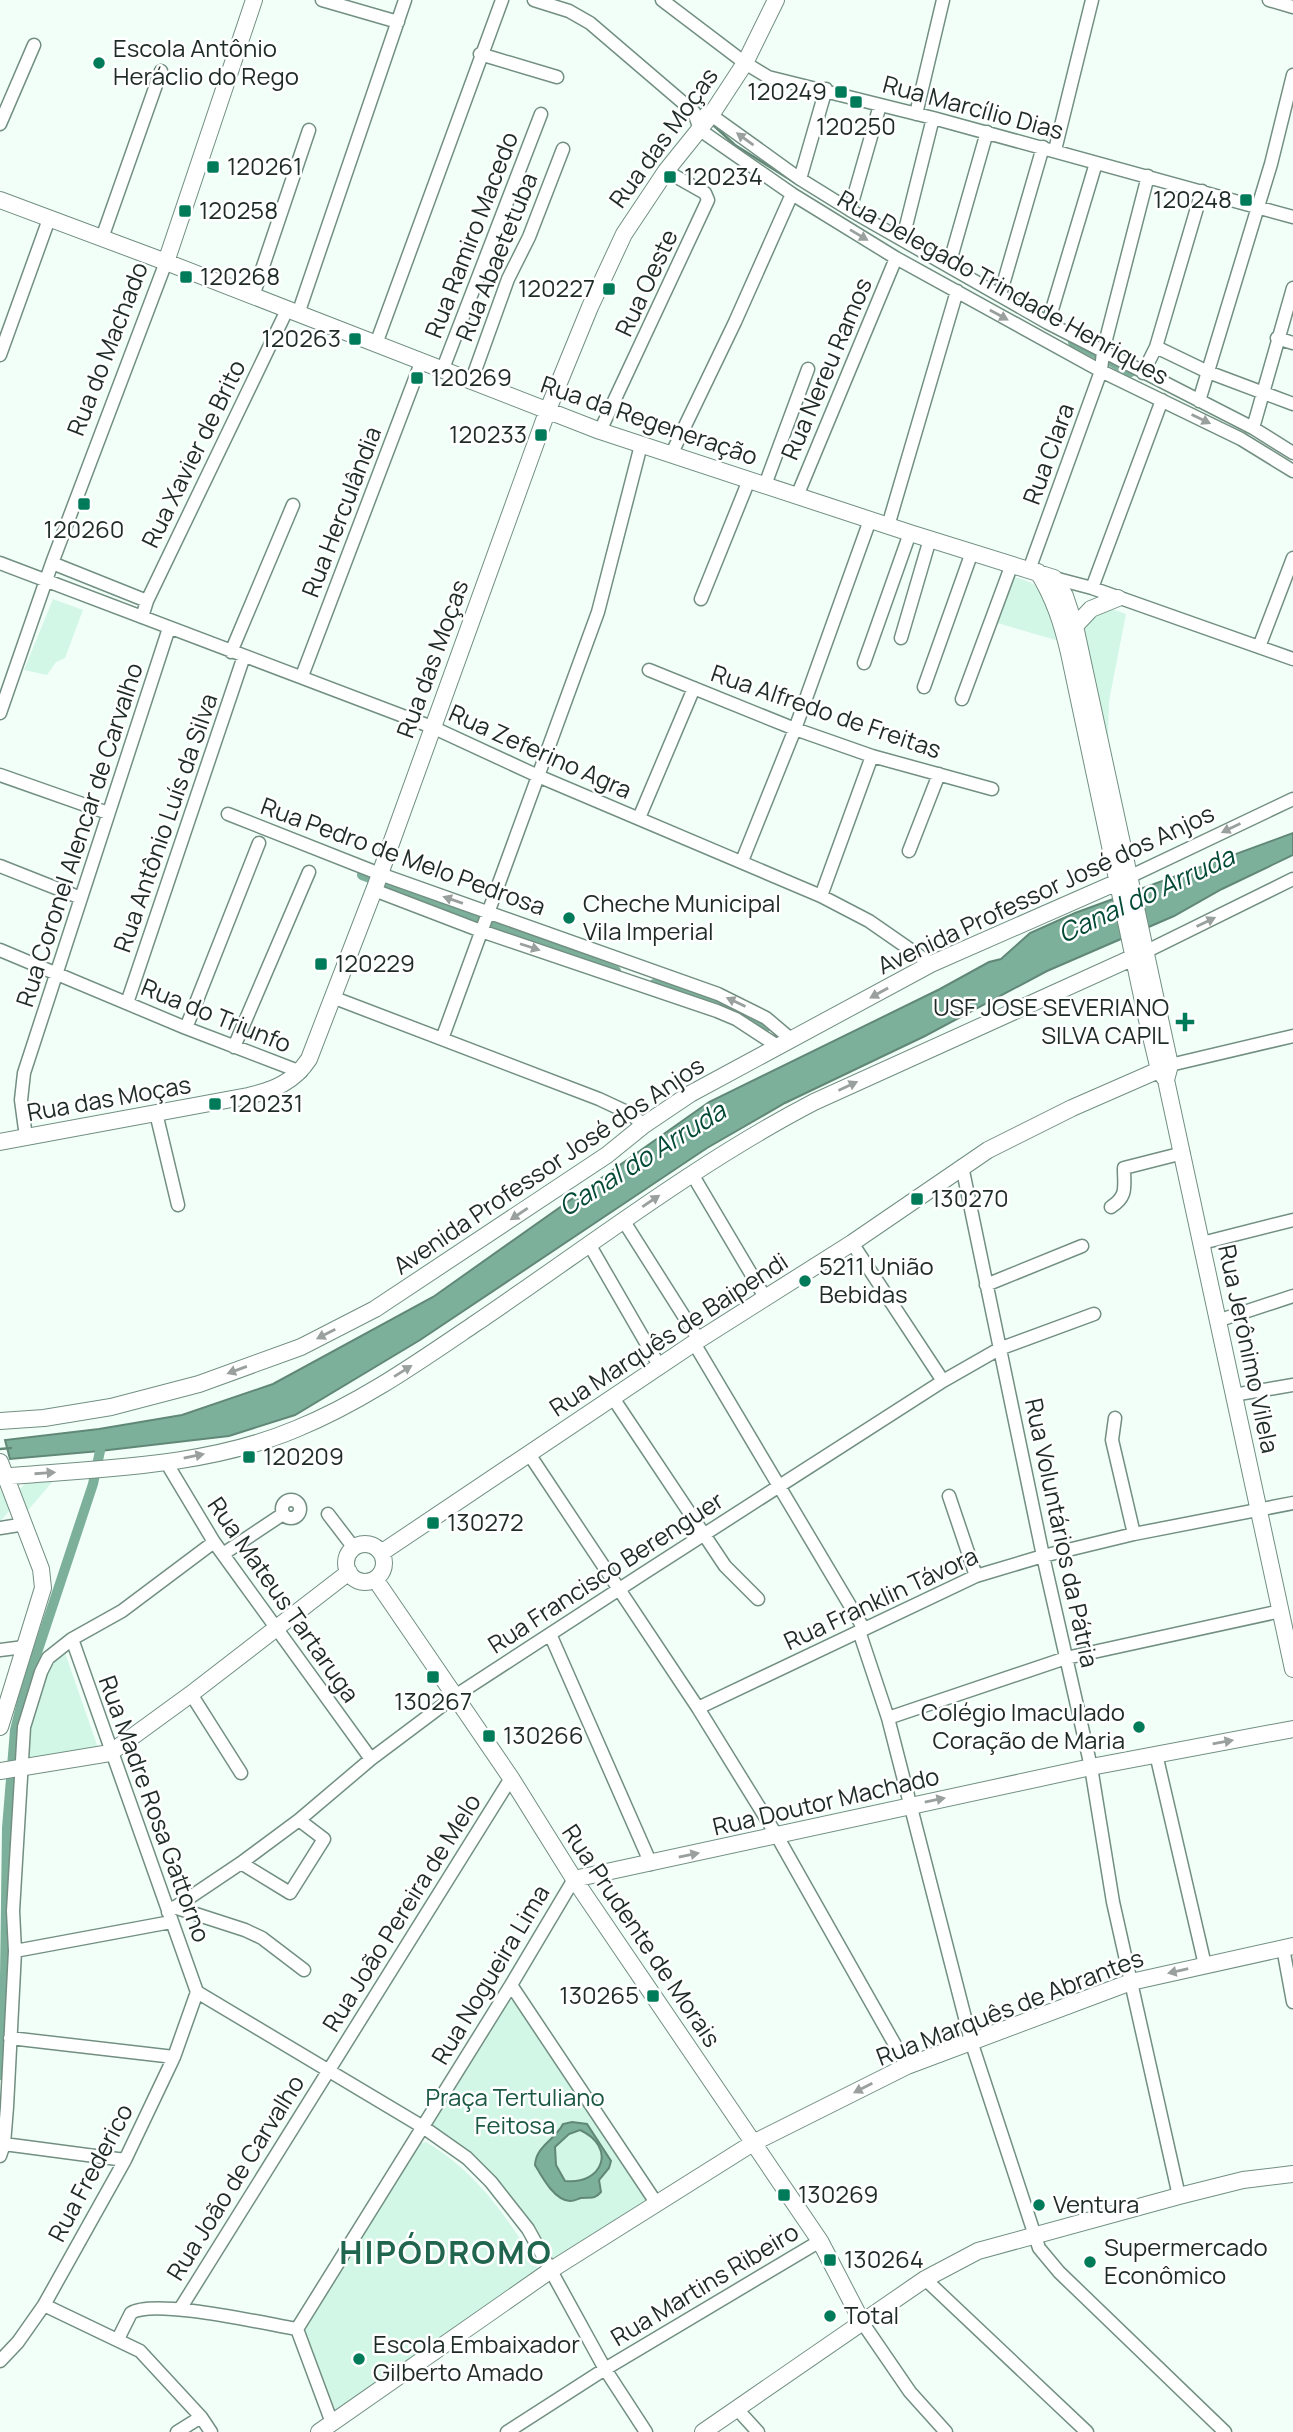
<svg xmlns="http://www.w3.org/2000/svg" width="1293" height="2432" viewBox="0 0 1293 2432" font-family="Manrope,sans-serif">
  <style>
    .green { fill: #d3f7e6 }
    .water { fill: #7db09a; stroke: #618877; stroke-width: 2; fill-rule: evenodd }
    .lines { fill: none; stroke-linecap: round; stroke-linejoin: round }
    .stream { stroke: #618877; stroke-width: 2.5 }
    .canal { stroke: #7db09a; stroke-width: 10 }
    .street-casing { stroke: #728f82; stroke-width: 15 }
    .secondary-casing { stroke: #728f82; stroke-width: 18 }
    .street { stroke: #fff; stroke-width: 12 }
    .secondary { stroke: #fff; stroke-width: 16 }
    .oneway { fill: #9aa09d }
    .poi-dot { fill: #007b59; stroke: #fff; stroke-width: 2.5 }
    .labels { text-anchor: middle; stroke-width: 5; stroke-linejoin: round; paint-order: stroke }
    .poi-label { font-size: 24px; fill: #1f2b26; stroke: #fff; text-anchor: start }
    .street-label { font-size: 24px; fill: #1f2b26; stroke: #fff }
    .park-label { font-size: 24px; fill: #195943; stroke: #fff }
    .water-label { font-size: 26px; font-style: italic; fill: #024a35; stroke: #fff }
    .district-label { font-size: 32px; font-weight: bold; letter-spacing: 2px; fill: #20654d; stroke: #fff }
  </style>
  <rect width="100%" height="100%" fill="#f2fff9"/>
  <path class="green" d="M1011 576C1018 578 1027 580 1033 584 1050 594 1054 624 1059 641L994 622Z
    M53 599 83 610 65 658 56 662 47 675 24 670Z
    M1106 607 1126 614 1109 701 1108 742 1083 631 1087 620Z
    M53 1481 24 1515 18 1491 27 1482Z
    M0 1489 10 1510 0 1522Z
    M63 1647 97 1745 96 1749 33 1761 23 1756V1750L50 1660Z
    M508 2000 516 2001 647 2198V2203L551 2262 527 2226 431 2128V2121Z
    M426 2142C477 2172 509 2219 538 2268V2272L339 2412H333L303 2331 304 2326 418 2144Z"/>
  <path class="water" d="M1293 833V855L1222 889 1174 916 1047 971 925 1036 785 1103 707 1148 420 1340 295 1415 229 1436 100 1451 10 1459 5 1440 99 1429 182 1415 273 1384 433 1297 709 1102 940 989 989 962 1001 959 1030 933 1075 913Z
    M572 2122 587 2124 611 2161 609 2168 599 2180 601 2192C594 2200 591 2197 581 2198 577 2199 575 2201 570 2201 554 2200 542 2177 535 2165 536 2146 555 2140 563 2124ZM580 2130C617 2147 603 2185 565 2181L556 2165 555 2147 569 2134Z"/>
  <g class="lines">
    <path class="stream" d="M712 124 735 145 797 184
      M0 1449 11 1448"/>
    <path class="canal" d="M1073 342 1131 372
      M362 875 616 971
      M654 984 684 992 699 999 745 1013 765 1028
      M0 2075 5 1976 7 1828 15 1730 26 1686 93 1484 100 1451"/>
    <defs>
      <path id="street" d="M322 0 398 22
        M534 0 569 11 590 23 694 112 700 130 792 194 896 258 1101 371 1241 439 1293 471
        M662 0 745 63 768 77 933 118 1293 217
        M1269 0 1293 7
        M480 54 557 77
        M705 114 711 115 800 179 850 210 1048 323 1253 428 1293 453
        M916 114 943 0
        M0 124 34 45
        M1055 150 1092 0
        M800 179 826 89
        M850 210 880 105
        M102 238 161 71
        M903 238 933 118
        M949 265 987 132
        M1000 295 1043 147
        M253 296 309 130
        M298 314 405 0
        M1048 323 1096 163
        M1277 338 1293 343
        M376 344 502 0
        M1156 347 1208 372 1293 404
        M0 355 49 219
        M442 371 541 114
        M1143 373 1156 347 1202 191
        M471 382 508 279 529 237 563 149
        M1199 401 1271 164 1293 75
        M1253 428 1293 288
        M600 431 708 200 705 193 666 171
        M671 455 735 322 792 194
        M765 485 808 369
        M797 496 896 258
        M888 526 957 291
        M0 563 432 727 538 776 821 896 869 921 931 964
        M52 563 147 601
        M1029 570 1101 371 1103 351 1148 176
        M1054 578 1092 588 1293 659
        M1092 588 1162 400
        M701 599 749 480
        M142 617 147 601 287 310
        M901 638 930 539
        M1259 647 1293 558
        M231 652 293 505
        M864 663 910 533
        M649 670 795 729 872 756 992 789
        M302 676 421 363
        M924 687 972 552
        M962 699 1012 564
        M0 713 52 563 166 262
        M0 775 108 813
        M228 814 380 874 718 994 766 1018 792 1040
        M639 818 694 688
        M909 851 939 774
        M742 861 795 729 870 520
        M0 866 81 898
        M1129 877 1293 799
        M374 890 481 931 717 1011 736 1019 779 1047
        M821 896 872 756
        M0 950 186 1028 301 1072
        M1145 952 1293 879
        M332 997 599 1099 629 1113 644 1125
        M127 1003 244 656
        M186 1028 259 843
        M442 1039 598 612 641 445
        M234 1047 309 872
        M1170 1065 1293 1036
        M156 1113 178 1205
        M26 1137 21 1100 24 1073 169 628
        M962 1166 1043 1556 1091 1767 1113 1902 1179 2196
        M692 1174 766 1299
        M1111 1207C1128 1196 1124 1187 1124 1168L1183 1153
        M623 1220 699 1340
        M852 1243 943 1381
        M1202 1243 1293 1220
        M589 1244 660 1367
        M986 1285 1082 1246
        M1217 1321 1293 1296
        M694 1343 864 1629
        M1233 1395 1293 1385
        M613 1398 725 1566 758 1599
        M1115 1418 1112 1440 1134 1534
        M529 1454 698 1708 777 1836 907 2066
        M166 1462 214 1542 371 1759
        M949 1496 976 1576
        M282 1509a9 9 0 1 1 18 0a9 9 0 1 1-18 0Z
        M328 1514 354 1548
        M0 1528 25 1524
        M223 1554 283 1514
        M859 1631 888 1718 971 2041 1039 2248 1059 2272 1225 2432
        M550 1634 651 1864
        M72 1639 197 1992
        M0 1650 24 1647
        M191 1694 241 1773
        M698 1708 976 1576 1043 1556 1134 1534 1293 1503
        M888 1718 1066 1658 1281 1611
        M1156 1754 1205 1965
        M241 1863 290 1893 324 1839 299 1820
        M174 1907 245 1930 262 1938 304 1970
        M168 1912 241 1863 299 1820 371 1759 455 1696 644 1573 943 1381 999 1349 1094 1314
        M1283 1948 1293 2002
        M15 1951 171 1922
        M511 1985 657 2204
        M197 1992 423 2127 467 2158 491 2182 528 2229 605 2369 646 2432
        M10 2038 174 2057
        M4 2144 125 2160
        M0 2156 4 2144 7 2107 15 1951 13 1911 24 1727 41 1672 48 1658 72 1639 122 1611 214 1542
        M925 2279 1087 2432
        M44 2305 140 2351 201 2417 211 2432
        M180 2309 511 1778
        M862 2322 910 2392 946 2432
        M297 2329 511 1985 574 1879
        M297 2329 332 2423
        M118 2339 131 2313C155 2298 266 2324 297 2329
        M0 2361 18 2342 44 2305 125 2160 174 2057 197 1992
        M737 2409 758 2432
        M177 2432 201 2417
        M507 2432 605 2369 820 2241"/>
      <path id="secondary" d="M0 200 166 262 600 431 910 533 1054 578 1065 596 1075 626 1170 1065 1166 1080
        M166 262 254 0
        M1038 572C1054 598 1062 623 1069 653L1147 1020 1159 1070 1166 1080 1293 1669
        M1075 626 1091 609 1118 598
        M0 1142 248 1096C274 1090 294 1082 309 1059L376 885 547 412 590 307 624 234 666 171 711 115 745 63 776 0
        M0 1421 44 1418 111 1407 199 1384 301 1347 375 1309 607 1155 644 1125 690 1094 931 964 1129 877
        M0 1462 41 1569 43 1588 0 1727
        M0 1477C98 1468 203 1468 296 1429 360 1403 417 1363 473 1325 586 1249 693 1165 814 1102L1145 952
        M346 1563a19 19 0 1 1 38 0a19 19 0 1 1-38 0Z
        M381 1553 694 1343 852 1243 988 1150 1072 1108 1168 1066
        M375 1579 511 1778 574 1879 820 2241 862 2322
        M0 1771 110 1753 191 1694 349 1572
        M574 1879 1091 1767 1293 1729
        M319 2432 551 2270 753 2143 907 2066 1131 1982 1293 1946
        M703 2432 925 2279 978 2251 1179 2196 1243 2180 1293 2174"/>
    </defs>
    <use href="#street" class="street-casing"/>
    <use href="#secondary" class="secondary-casing"/>
    <use href="#street" class="street"/>
    <use href="#secondary" class="secondary"/>
  </g>
  <defs><path id="oneway-solid" d="M-6-.8H1V-3.2L6.5 0L1 3.2V.8H-6Z" transform="scale(1.75)"/></defs>
  <g class="oneway">
    <use href="#oneway-solid" transform="translate(745 139) rotate(-144)"/>
    <use href="#oneway-solid" transform="translate(859 235) rotate(31)"/>
    <use href="#oneway-solid" transform="translate(999 315) rotate(29)"/>
    <use href="#oneway-solid" transform="translate(1201 419) rotate(26)"/>
    <use href="#oneway-solid" transform="translate(1231 828) rotate(154)"/>
    <use href="#oneway-solid" transform="translate(453 900) rotate(-161)"/>
    <use href="#oneway-solid" transform="translate(1206 922) rotate(-26)"/>
    <use href="#oneway-solid" transform="translate(530 947) rotate(18)"/>
    <use href="#oneway-solid" transform="translate(879 993) rotate(151)"/>
    <use href="#oneway-solid" transform="translate(736 1002) rotate(-155)"/>
    <use href="#oneway-solid" transform="translate(848 1086) rotate(-25)"/>
    <use href="#oneway-solid" transform="translate(651 1201) rotate(-34)"/>
    <use href="#oneway-solid" transform="translate(519 1214) rotate(146)"/>
    <use href="#oneway-solid" transform="translate(326 1334) rotate(153)"/>
    <use href="#oneway-solid" transform="translate(237 1370) rotate(160)"/>
    <use href="#oneway-solid" transform="translate(403 1371) rotate(-32)"/>
    <use href="#oneway-solid" transform="translate(194 1456) rotate(-11)"/>
    <use href="#oneway-solid" transform="translate(45 1473) rotate(-4)"/>
    <use href="#oneway-solid" transform="translate(1223 1742) rotate(-10)"/>
    <use href="#oneway-solid" transform="translate(935 1800) rotate(-12)"/>
    <use href="#oneway-solid" transform="translate(689 1855) rotate(-12)"/>
    <use href="#oneway-solid" transform="translate(1178 1971) rotate(167)"/>
    <use href="#oneway-solid" transform="translate(863 2088) rotate(153)"/>
  </g>
  <g class="poi-dot">
    <circle cx="99" cy="63" r="7"/>
    <rect x="834" y="85" width="14" height="14" rx="3.5"/>
    <rect x="849" y="95" width="14" height="14" rx="3.5"/>
    <rect x="206" y="160" width="14" height="14" rx="3.5"/>
    <rect x="663" y="170" width="14" height="14" rx="3.5"/>
    <rect x="1239" y="193" width="14" height="14" rx="3.5"/>
    <rect x="178" y="204" width="14" height="14" rx="3.5"/>
    <rect x="179" y="270" width="14" height="14" rx="3.5"/>
    <rect x="602" y="282" width="14" height="14" rx="3.5"/>
    <rect x="348" y="332" width="14" height="14" rx="3.5"/>
    <rect x="410" y="371" width="14" height="14" rx="3.5"/>
    <rect x="534" y="428" width="14" height="14" rx="3.5"/>
    <rect x="77" y="497" width="14" height="14" rx="3.5"/>
    <circle cx="569" cy="918" r="7"/>
    <rect x="314" y="957" width="14" height="14" rx="3.5"/>
    <path d="M1181.5 1011.5h7v7h7v7h-7v7h-7v-7h-7v-7h7z"/>
    <rect x="208" y="1097" width="14" height="14" rx="3.5"/>
    <rect x="910" y="1192" width="14" height="14" rx="3.5"/>
    <circle cx="805" cy="1281" r="7"/>
    <rect x="242" y="1450" width="14" height="14" rx="3.5"/>
    <rect x="426" y="1516" width="14" height="14" rx="3.5"/>
    <rect x="426" y="1670" width="14" height="14" rx="3.5"/>
    <circle cx="1139" cy="1727" r="7"/>
    <rect x="482" y="1729" width="14" height="14" rx="3.5"/>
    <rect x="646" y="1989" width="14" height="14" rx="3.5"/>
    <rect x="777" y="2188" width="14" height="14" rx="3.5"/>
    <circle cx="1039" cy="2205" r="7"/>
    <rect x="823" y="2253" width="14" height="14" rx="3.5"/>
    <circle cx="1090" cy="2262" r="7"/>
    <circle cx="830" cy="2316" r="7"/>
    <circle cx="359" cy="2359" r="7"/>
  </g>
  <g class="labels">
    <g class="poi-label">
      <text x="113" y="57">Escola Antônio<tspan x="113" dy="28">Heráclio do Rego</tspan></text>
      <text x="827" y="100" text-anchor="end">120249</text>
      <text x="856" y="135" text-anchor="middle">120250</text>
      <text x="227" y="175">120261</text>
      <text x="684" y="185">120234</text>
      <text x="1232" y="208" text-anchor="end">120248</text>
      <text x="199" y="219">120258</text>
      <text x="200" y="285">120268</text>
      <text x="595" y="297" text-anchor="end">120227</text>
      <text x="341" y="347" text-anchor="end">120263</text>
      <text x="431" y="386">120269</text>
      <text x="527" y="443" text-anchor="end">120233</text>
      <text x="84" y="538" text-anchor="middle">120260</text>
      <text x="583" y="912">Cheche Municipal<tspan x="583" dy="28">Vila Imperial</tspan></text>
      <text x="335" y="972">120229</text>
      <text x="1169" y="1016" text-anchor="end">USF JOSE SEVERIANO<tspan x="1169" dy="28">SILVA CAPIL</tspan></text>
      <text x="229" y="1112">120231</text>
      <text x="931" y="1207">130270</text>
      <text x="819" y="1275">5211 União<tspan x="819" dy="28">Bebidas</tspan></text>
      <text x="263" y="1465">120209</text>
      <text x="447" y="1531">130272</text>
      <text x="433" y="1710" text-anchor="middle">130267</text>
      <text x="1125" y="1721" text-anchor="end">Colégio Imaculado<tspan x="1125" dy="28">Coração de Maria</tspan></text>
      <text x="503" y="1744">130266</text>
      <text x="639" y="2004" text-anchor="end">130265</text>
      <text x="798" y="2203">130269</text>
      <text x="1053" y="2213">Ventura</text>
      <text x="1104" y="2256">Supermercado<tspan x="1104" dy="28">Econômico</tspan></text>
      <text x="844" y="2268">130264</text>
      <text x="844" y="2324">Total</text>
      <text x="373" y="2353">Escola Embaixador<tspan x="373" dy="28">Gilberto Amado</tspan></text>
    </g>
    <g class="street-label">
      <text transform="translate(973 108) rotate(15)" y="8">Rua Marcílio Dias</text>
      <text transform="translate(664 138) rotate(-54)" y="8">Rua das Moças</text>
      <text transform="translate(472 235) rotate(-69)" y="8">Rua Ramiro Macedo</text>
      <text transform="translate(497 257) rotate(-68)" y="8">Rua Abaetetuba</text>
      <text transform="translate(647 283) rotate(-65)" y="8">Rua Oeste</text>
      <text transform="translate(1003 288) rotate(29)" y="8">Rua Delegado Trindade Henriques</text>
      <text transform="translate(108 349) rotate(-69)" y="8">Rua do Machado</text>
      <text transform="translate(827 369) rotate(-67)" y="8">Rua Nereu Ramos</text>
      <text transform="translate(649 421) rotate(19)" y="8">Rua da Regeneração</text>
      <text transform="translate(194 454) rotate(-64)" y="8">Rua Xavier de Brito</text>
      <text transform="translate(1049 454) rotate(-70)" y="8">Rua Clara</text>
      <text transform="translate(342 512) rotate(-69)" y="8">Rua Herculândia</text>
      <text transform="translate(433 659) rotate(-70)" y="8">Rua das Moças</text>
      <text transform="translate(826 712) rotate(19)" y="8">Rua Alfredo de Freitas</text>
      <text transform="translate(540 752) rotate(24)" y="8">Rua Zeferino Agra</text>
      <text transform="translate(166 823) rotate(-71)" y="8">Rua Antônio Luís da Silva</text>
      <text transform="translate(80 835) rotate(-72)" y="8">Rua Coronel Alencar de Carvalho</text>
      <text transform="translate(403 857) rotate(20)" y="8">Rua Pedro de Melo Pedrosa</text>
      <text transform="translate(1046 890) rotate(-25)" y="8">Avenida Professor José dos Anjos</text>
      <text transform="translate(216 1016) rotate(22)" y="8">Rua do Triunfo</text>
      <text transform="translate(109 1099) rotate(-10)" y="8">Rua das Moças</text>
      <text transform="translate(549 1166) rotate(-34)" y="8">Avenida Professor José dos Anjos</text>
      <text transform="translate(669 1335) rotate(-33)" y="8">Rua Marquês de Baipendi</text>
      <text transform="translate(1248 1349) rotate(78)" y="8">Rua Jerônimo Vilela</text>
      <text transform="translate(1061 1533) rotate(78)" y="8">Rua Voluntários da Pátria</text>
      <text transform="translate(606 1573) rotate(-33)" y="8">Rua Francisco Berenguer</text>
      <text transform="translate(881 1599) rotate(-25)" y="8">Rua Franklin Távora</text>
      <text transform="translate(283 1600) rotate(55)" y="8">Rua Mateus Tartaruga</text>
      <text transform="translate(826 1802) rotate(-13)" y="8">Rua Doutor Machado</text>
      <text transform="translate(154 1809) rotate(70)" y="8">Rua Madre Rosa Gattorno</text>
      <text transform="translate(402 1913) rotate(-58)" y="8">Rua João Pereira de Melo</text>
      <text transform="translate(641 1936) rotate(56)" y="8">Rua Prudente de Morais</text>
      <text transform="translate(491 1975) rotate(-59)" y="8">Rua Nogueira Lima</text>
      <text transform="translate(1010 2008) rotate(-21)" y="8">Rua Marquês de Abrantes</text>
      <text transform="translate(91 2173) rotate(-62)" y="8">Rua Frederico</text>
      <text transform="translate(236 2178) rotate(-58)" y="8">Rua João de Carvalho</text>
      <text transform="translate(705 2285) rotate(-31)" y="8">Rua Martins Ribeiro</text>
    </g>
    <g class="park-label">
      <text x="515" y="2106">Praça Tertuliano<tspan x="515" dy="28">Feitosa</tspan></text>
    </g>
    <g class="water-label">
      <text transform="translate(1146 895) rotate(-25)" y="9">Canal do Arruda</text>
      <text transform="translate(642 1159) rotate(-32)" y="9">Canal do Arruda</text>
    </g>
    <g class="district-label">
      <text x="446" y="2264">HIPÓDROMO</text>
    </g>
  </g>
</svg>
